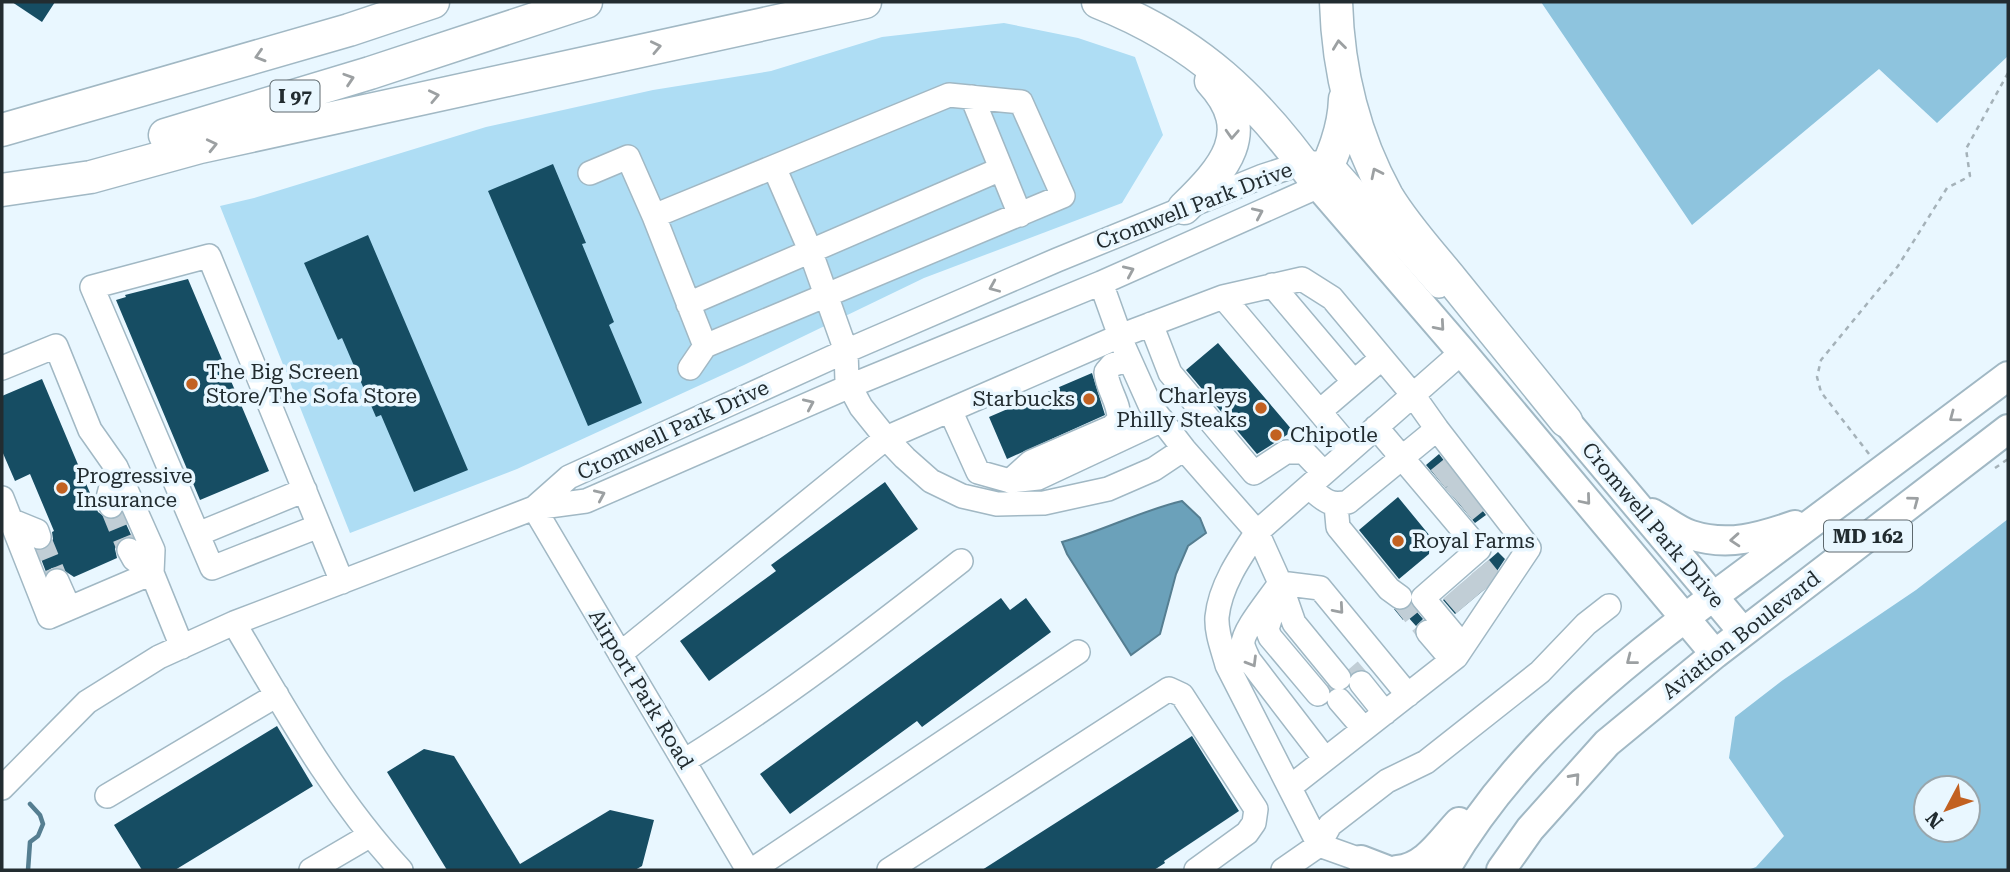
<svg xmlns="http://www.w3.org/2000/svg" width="2010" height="872" viewBox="0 0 2010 872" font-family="'Roboto Serif',serif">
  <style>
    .green { fill: #aeddf4 }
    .forest { fill: #8ec4de; fill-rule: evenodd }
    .water { fill: #6ba1ba; stroke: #557e91; stroke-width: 2 }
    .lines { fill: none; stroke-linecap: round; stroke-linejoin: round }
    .stream { stroke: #557e91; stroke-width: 4.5 }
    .building { fill: #164d63 }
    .minor-tunnel { stroke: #c1ced6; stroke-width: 23; stroke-dasharray: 23 11; stroke-linecap: butt }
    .minor-casing { stroke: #a1b8c4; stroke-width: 26 }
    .major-casing { stroke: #a1b8c4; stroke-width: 32 }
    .highway-casing { stroke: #a1b8c4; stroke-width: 35 }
    .path { stroke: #a5b2b9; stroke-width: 2.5; stroke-dasharray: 5 5; stroke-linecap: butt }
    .minor { stroke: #fff; stroke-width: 23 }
    .major { stroke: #fff; stroke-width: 28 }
    .highway { stroke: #fff; stroke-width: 32 }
    .oneway { stroke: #9ca0a2 }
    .poi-dot { fill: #c26121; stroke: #e9f7ff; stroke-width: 2.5 }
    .labels { text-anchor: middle; stroke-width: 7; stroke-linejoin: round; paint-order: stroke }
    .shield { fill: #e9f7ff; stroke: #5e696e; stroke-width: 2 }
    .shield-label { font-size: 19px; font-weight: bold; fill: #222c30 }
    .street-label { font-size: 21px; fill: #222c30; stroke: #e9f7ff }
    .poi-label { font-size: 21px; fill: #222c30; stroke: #e9f7ff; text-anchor: start }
  </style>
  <rect width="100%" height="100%" fill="#e9f7ff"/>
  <path class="green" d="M1004 23 1078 38 1135 57 1163 135 1122 203 924 278 744 365 517 469 350 533 220 206 254 198 486 127 653 90 771 71 882 37Z"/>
  <path class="forest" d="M1541 2H2008V56L1937 123 1879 69 1692 225Z
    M2008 519V870H1748L1756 867 1784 836 1729 758 1735 717 1783 680 1916 590ZM1926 788H1968V830H1926Z"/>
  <path class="water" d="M1182 501 1200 518 1206 533 1188 546 1176 574 1160 634 1131 655 1067 554 1062 542C1103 531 1140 511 1182 501Z"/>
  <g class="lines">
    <path class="stream" d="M28 870 30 842 38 836 43 824 40 815 30 804"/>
  </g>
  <path class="building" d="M12 2H55L42 22Z
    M553 164 586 243 582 244 614 322 609 325 642 403 588 426 488 191Z
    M368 235 468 470 414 492 381 415 376 417 342 338 338 340 304 263Z
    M188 279 269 471 200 500 116 300 126 297 125 295Z
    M1218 343 1293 431 1257 454 1186 370Z
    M1092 373 1105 415 1007 459 989 417Z
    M42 379 98 512 109 520 117 519 122 515 132 537 123 538 117 542 115 549 117 558 74 577 59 567 52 568 46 572 38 551 50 546 53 539 52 532 54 531 30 474 15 481 2 451V396Z
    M1439 454 1486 515 1475 523 1426 465Z
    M885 482 918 529 709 681 680 641 776 571 771 565Z
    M1398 497 1430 536 1429 554 1399 579 1359 530Z
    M1498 552 1505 559 1485 589 1455 614 1443 600Z
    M1001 598 1010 610 1026 598 1051 632 922 727 917 721 790 814 760 774Z
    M1411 605 1423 619 1416 626 1407 616 1403 620 1394 609 1405 610Z
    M277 726 313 786 175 870H142L114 825Z
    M1192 736 1239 811 1164 861 1165 863 1154 870H982Z
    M424 749 454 756 520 864 610 810 654 820 642 866 635 870H447L387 772Z"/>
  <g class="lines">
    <path class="minor-tunnel" d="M1438 479 1454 466
      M1453 497 1468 483
      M111 506 129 550
      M1465 511 1481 498
      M39 537 57 581
      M1480 567 1493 583
      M1465 580 1478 595
      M1452 591 1465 606
      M1400 597 1428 632
      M1349 669 1361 683
      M1327 686 1339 700"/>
    <defs>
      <path id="minor" d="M972 97 1020 215
        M774 167 810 250 846 351 847 381 861 407 886 438 905 458 931 481 962 496 997 504 1044 503 1108 489 1154 469 1184 449
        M590 173 628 157 654 216
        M1101 283 1124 347 1150 405 1184 449 1257 532 1280 583 1294 623 1339 678
        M1272 285 1354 382
        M1223 297 1351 449
        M688 304 1001 169
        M1151 324 1170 373 1254 473 1286 452H1304L1324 473
        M2 368 56 346 90 430 116 467 153 550 152 573 182 647
        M690 368 705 346 654 216 949 95 1021 102 1063 196 705 346
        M950 410 978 472 1010 481 1038 478 1162 420
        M1320 411 1382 358
        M1376 427 1479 549 1423 598 1463 646
        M1010 481 1031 462 1112 427 1119 420C1120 403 1107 389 1106 372L1112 365 1129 359
        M1309 487C1323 499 1329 507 1348 502L1437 429
        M2 498 49 617 152 573 134 559 129 550
        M1336 505 1338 527 1389 589 1400 597
        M111 506 108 498 116 467
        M534 508 569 477 846 351 1057 260 1263 176 1303 163H1330L1439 286
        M534 508 748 870
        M10 520 37 531 39 537
        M319 526 212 568 92 287 209 256 342 582
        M198 534 305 490
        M57 581 69 608
        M1280 583C1272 596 1241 632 1243 645 1244 650 1247 655 1249 660L1325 759
        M1280 583 1320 588 1408 695
        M1276 600 1267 629 1270 637 1318 694
        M234 623C285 709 333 797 401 870
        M1428 632 1452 660
        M620 654 886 438 1120 336 1223 297 1302 279 1332 298 1413 395 1437 429 1529 548 1456 657 1290 787
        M1361 683 1385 713
        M1339 700 1364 729
        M684 761C781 701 872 631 961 561
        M2 788 87 702 159 657 234 623 534 508 586 501 850 386 1101 283 1319 186
        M107 796 277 695
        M1319 845 1227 665C1223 650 1216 633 1217 617 1220 586 1240 557 1257 532L1462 352
        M1319 845 1330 825 1387 781 1426 762 1540 672 1586 624 1609 606
        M311 870 369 836
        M752 870 1078 652
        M889 870 1169 689 1182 695 1256 809 1254 823 1247 833 1196 870
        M1283 870 1319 845 1361 860"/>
      <path id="major" d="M1319 186 1462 352 1715 654
        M1566 421 1743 632
        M1652 513C1665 520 1678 531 1691 535 1728 547 1760 537 1795 525
        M1361 860 1387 870
        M1397 870C1425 868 1441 841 1459 822
        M1445 870C1521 738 1637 653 1757 564 1841 501 1925 438 2008 376
        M1501 870 1530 829 1607 743 1715 654 2008 429"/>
      <path id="highway" d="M1098 2C1197 41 1258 99 1319 186 1332 157 1344 131 1345 99
        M1336 2C1338 70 1354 136 1387 196 1405 226 1430 253 1452 280 1490 327 1528 374 1566 421
        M2 130 349 30 433 2
        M165 135 370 73 586 2
        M2 190 91 177 200 147 865 2
        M1184 208C1224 169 1258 132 1211 81"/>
    </defs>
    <use href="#minor" class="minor-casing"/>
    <use href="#major" class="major-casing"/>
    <use href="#highway" class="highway-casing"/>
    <path class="path" d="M1869 454 1821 392 1817 377 1821 360 1898 266 1947 188 1970 176 1966 149 2008 73
      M1995 468 2008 459"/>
    <use href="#minor" class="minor"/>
    <use href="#major" class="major"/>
    <use href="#highway" class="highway"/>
  </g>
  <defs><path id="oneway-chevron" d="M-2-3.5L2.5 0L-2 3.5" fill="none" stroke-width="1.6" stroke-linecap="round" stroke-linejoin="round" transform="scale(1.75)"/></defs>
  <g class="oneway">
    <use href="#oneway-chevron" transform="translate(1339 45) rotate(-97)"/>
    <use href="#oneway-chevron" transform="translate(656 47) rotate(-12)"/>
    <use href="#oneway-chevron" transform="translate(260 56) rotate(163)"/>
    <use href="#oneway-chevron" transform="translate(349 79) rotate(-18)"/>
    <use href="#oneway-chevron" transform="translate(434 96) rotate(-12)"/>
    <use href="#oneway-chevron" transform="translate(1232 134) rotate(93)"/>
    <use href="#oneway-chevron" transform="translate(212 145) rotate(-13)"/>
    <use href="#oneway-chevron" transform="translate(1376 173) rotate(-116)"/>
    <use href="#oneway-chevron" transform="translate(1258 213) rotate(-24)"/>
    <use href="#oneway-chevron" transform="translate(1129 271) rotate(-24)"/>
    <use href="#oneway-chevron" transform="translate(994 287) rotate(157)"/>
    <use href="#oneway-chevron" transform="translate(1440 326) rotate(49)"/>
    <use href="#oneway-chevron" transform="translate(809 404) rotate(-24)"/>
    <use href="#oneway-chevron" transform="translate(1954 417) rotate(143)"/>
    <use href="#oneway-chevron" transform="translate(600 495) rotate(-24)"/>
    <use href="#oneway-chevron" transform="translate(1586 500) rotate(50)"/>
    <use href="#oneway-chevron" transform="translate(1914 501) rotate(-37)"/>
    <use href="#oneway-chevron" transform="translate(1735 540) rotate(176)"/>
    <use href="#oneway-chevron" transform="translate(1339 609) rotate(49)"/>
    <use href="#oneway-chevron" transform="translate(1631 660) rotate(142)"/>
    <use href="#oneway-chevron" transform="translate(1252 662) rotate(59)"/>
    <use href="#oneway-chevron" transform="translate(1575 778) rotate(-48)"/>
  </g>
  <g class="poi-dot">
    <circle cx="192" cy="384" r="7"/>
    <circle cx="1089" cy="399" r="7"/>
    <circle cx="1261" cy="408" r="7"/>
    <circle cx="1276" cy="435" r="7"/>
    <circle cx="62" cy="488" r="7"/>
    <circle cx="1398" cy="541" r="7"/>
  </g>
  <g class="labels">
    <g class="shield">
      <rect x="270.5" y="80.5" width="49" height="31" rx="5"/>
      <rect x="1824" y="520.5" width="88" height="31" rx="5"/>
    </g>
    <g class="shield-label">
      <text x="295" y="103">I 97</text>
      <text x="1868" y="543">MD 162</text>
    </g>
    <g class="street-label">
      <text transform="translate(1194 206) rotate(-21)" y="7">Cromwell Park Drive</text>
      <text transform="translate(673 430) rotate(-25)" y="7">Cromwell Park Drive</text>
      <text transform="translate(1653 525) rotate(50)" y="7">Cromwell Park Drive</text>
      <text transform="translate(1741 635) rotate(-38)" y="7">Aviation Boulevard</text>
      <text transform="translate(641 689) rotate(59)" y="7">Airport Park Road</text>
    </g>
    <g class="poi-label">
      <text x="206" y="379">The Big Screen<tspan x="206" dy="24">Store/The Sofa Store</tspan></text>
      <text x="1247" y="403" text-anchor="end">Charleys<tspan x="1247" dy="24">Philly Steaks</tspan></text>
      <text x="1075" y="406" text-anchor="end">Starbucks</text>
      <text x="1290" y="442">Chipotle</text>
      <text x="76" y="483">Progressive<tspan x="76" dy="24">Insurance</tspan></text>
      <text x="1412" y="548">Royal Farms</text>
    </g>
  </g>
  <rect width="2010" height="872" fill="none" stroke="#222c30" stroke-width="7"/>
  <g transform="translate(1947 809) rotate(229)"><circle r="33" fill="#e9f7ff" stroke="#99a6ac" stroke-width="2"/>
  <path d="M0-5L12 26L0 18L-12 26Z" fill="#c26121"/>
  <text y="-10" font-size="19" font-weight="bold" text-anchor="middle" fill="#222c30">N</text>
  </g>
</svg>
